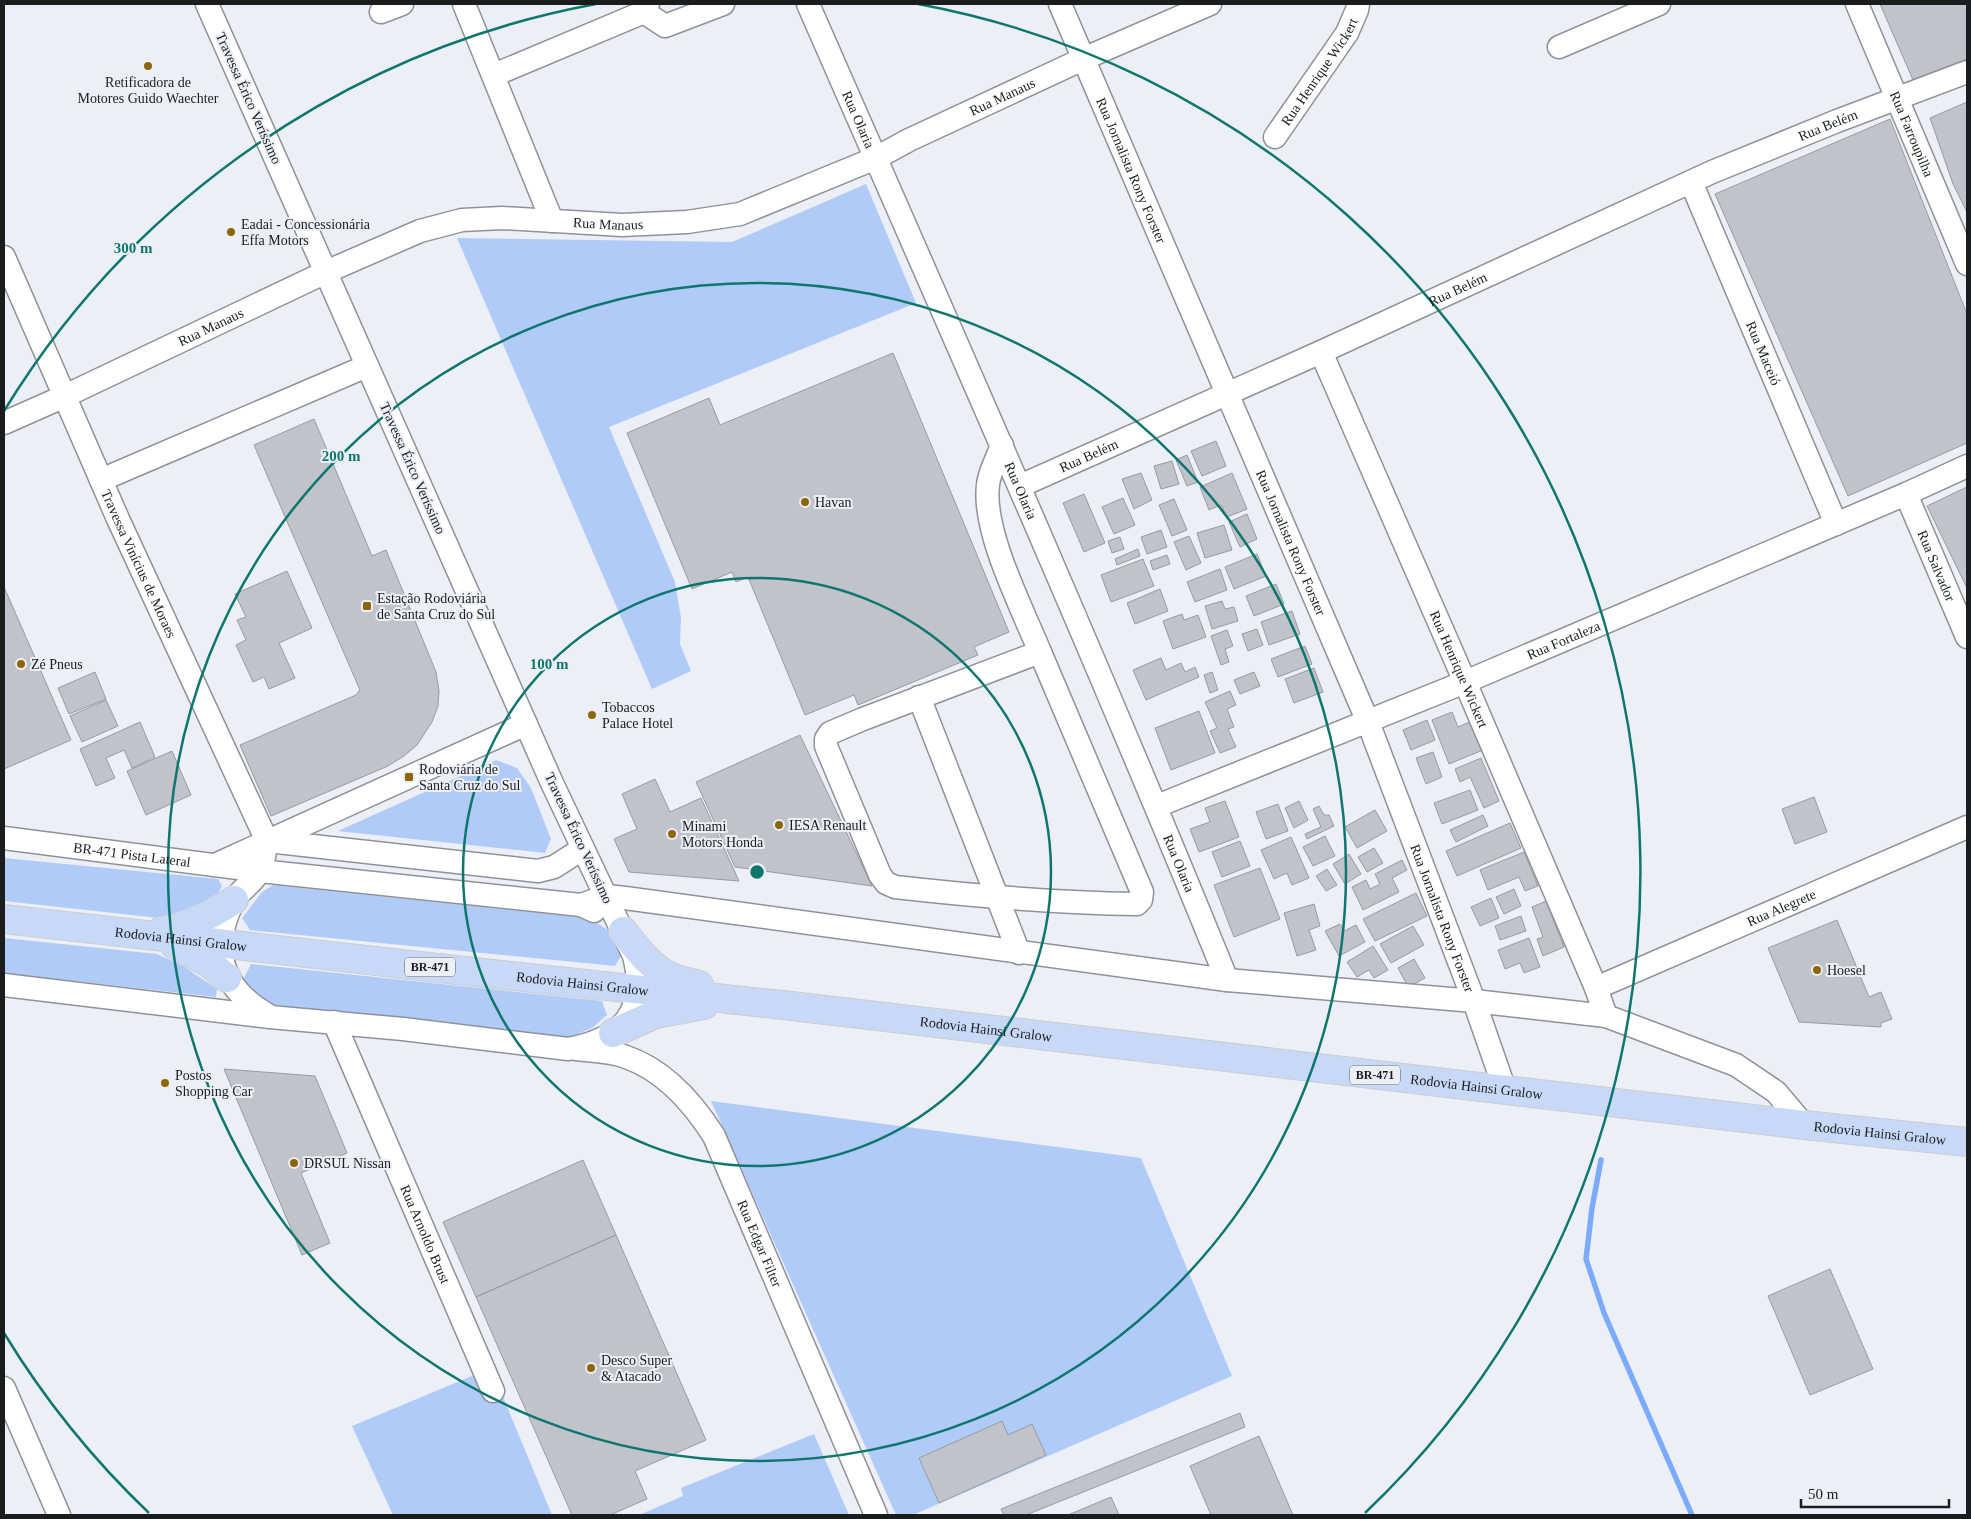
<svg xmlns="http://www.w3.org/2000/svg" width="1971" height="1519" viewBox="0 0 1971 1519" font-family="Georgia,serif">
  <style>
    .green { fill: #b1cbf9 }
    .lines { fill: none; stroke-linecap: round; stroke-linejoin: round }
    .stream { stroke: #7cabfd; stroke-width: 5.5 }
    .building { fill: #c0c3ca; stroke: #979ba1 }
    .minor-casing { stroke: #8e9298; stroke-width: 25 }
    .major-casing { stroke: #cdcdce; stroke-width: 30 }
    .minor { stroke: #fff; stroke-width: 22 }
    .major { stroke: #c7d9f7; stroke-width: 28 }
    .ring { fill: none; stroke: #0f766e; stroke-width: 2.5 }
    .poi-dot { fill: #8d6609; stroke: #ecf0f6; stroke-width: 2 }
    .labels { text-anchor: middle; stroke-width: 4; stroke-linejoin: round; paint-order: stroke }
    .shield { fill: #ecf0f6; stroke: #595c5f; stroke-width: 1 }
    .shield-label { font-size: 12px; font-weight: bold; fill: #1a1c1e }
    .street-label { font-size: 14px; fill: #1a1c1e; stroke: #ecf0f6 }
    .poi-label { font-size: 14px; fill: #1a1c1e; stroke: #ecf0f6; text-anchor: start }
    .centre { fill: #0f766e; stroke: #ecf0f6; stroke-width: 2.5 }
    .ring-label { font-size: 15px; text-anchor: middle; font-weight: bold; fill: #0f766e; stroke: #ecf0f6; stroke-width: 4; stroke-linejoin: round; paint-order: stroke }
  </style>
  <rect width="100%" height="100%" fill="#ecf0f6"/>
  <path class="green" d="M866 184 916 303 609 427 675 582 681 618 680 644 691 671 652 689 457 238 732 242Z
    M496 760 517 768 531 788 551 839 545 853 338 831Z
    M4 858 218 879 222 886 216 897 184 913 159 918 4 901Z
    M273 885 589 918 608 930 621 956 615 966 250 930 242 918 262 892Z
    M4 938 157 954 183 966 217 989 216 997 4 973Z
    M251 964 602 1001 607 1015 592 1028 570 1037 274 1005 257 996 244 978Z
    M711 1101 1141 1158 1232 1376 913 1515H896Z
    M491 1368 552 1515H393L352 1426Z
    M814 1434 849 1515H639L683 1496 681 1488Z"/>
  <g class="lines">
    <path class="stream" d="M1601 1160 1592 1208 1586 1259 1604 1313 1692 1515"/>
  </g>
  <path class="building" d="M1880 4H1967V59L1913 80Z
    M1967 102V212L1953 184 1930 118Z
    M1890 119 1967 314V443L1848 496 1715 194Z
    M893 353 1009 632 974 647 978 655 858 705 854 695 805 715 748 577 736 582 732 572 692 589 627 433 709 398 720 425Z
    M314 419 372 556 386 550 436 672 439 691 438 706 432 722 417 745 404 756 388 766 271 816 240 745 356 695 360 690 254 445Z
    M1216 441 1226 466 1202 476 1191 451Z
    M1187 455 1198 482 1187 486 1176 460Z
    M1172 461 1179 484 1161 489 1154 466Z
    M1141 473 1152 500 1134 509 1122 479Z
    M1232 473 1247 509 1227 517 1221 505 1209 510 1200 487Z
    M1967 487V588L1927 506Z
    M1084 494 1105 543 1084 552 1063 503Z
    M1123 498 1135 525 1114 534 1102 507Z
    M1174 499 1187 530 1172 536 1159 505Z
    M1247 514 1257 539 1240 547 1229 522Z
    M1224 525 1232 550 1205 558 1197 533Z
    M1161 530 1167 547 1147 554 1141 537Z
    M1189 536 1201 563 1186 570 1174 542Z
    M1120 537 1124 549 1112 553 1108 541Z
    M1138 549 1140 556 1117 565 1115 559Z
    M1257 554 1266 576 1234 589 1225 567Z
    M1167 555 1170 564 1153 570 1150 561Z
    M1143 559 1154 586 1111 602 1101 575Z
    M1220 569 1227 590 1195 602 1187 582Z
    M287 571 312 628 279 643 295 678 269 689 264 677 253 682 236 645 246 640 237 620 246 617 235 594Z
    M1276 584 1284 604 1254 616 1246 596Z
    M4 587 71 740 4 769Z
    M1160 589 1168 611 1135 624 1127 603Z
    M1222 601 1225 609 1234 607 1238 621 1212 629 1205 606Z
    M1292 611 1300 634 1269 645 1261 622Z
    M1182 614 1184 620 1198 615 1206 637 1173 649 1163 621Z
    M1257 629 1263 645 1248 651 1242 634Z
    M1227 630 1233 646 1225 649 1229 662 1221 665 1211 636Z
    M1305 646 1312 664 1278 677 1271 659Z
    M1161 658 1166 670 1181 663 1185 672 1195 667 1199 677 1146 700 1133 670Z
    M1314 668 1323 692 1294 703 1285 679Z
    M95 672 106 699 69 714 58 688Z
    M1212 672 1218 690 1210 693 1204 675Z
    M1254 672 1260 686 1240 694 1234 680Z
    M1230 691 1236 705 1227 709 1234 727 1228 729 1236 747 1220 753 1210 731 1217 728 1205 702Z
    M106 700 118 726 82 742 70 716Z
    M1199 711 1215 753 1171 770 1155 728Z
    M1452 712 1458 727 1472 721 1483 750 1449 764 1432 720Z
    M1427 720 1435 740 1411 750 1403 730Z
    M140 722 155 757 132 768 124 750 106 758 115 778 96 786 80 749Z
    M800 735 872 886 735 867 696 782Z
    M172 751 191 795 146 815 127 771Z
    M1433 752 1442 777 1426 784 1416 758Z
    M1481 758 1499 801 1484 808 1470 777 1460 782 1455 769Z
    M655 779 670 812 701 798 739 881 629 872 614 839 637 829 622 794Z
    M1470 790 1478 810 1442 824 1434 803Z
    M1814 797 1827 832 1795 844 1782 809Z
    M1225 801 1239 837 1199 852 1190 829 1210 822 1205 808Z
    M1299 801 1308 820 1294 828 1285 808Z
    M1278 804 1288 831 1266 839 1256 812Z
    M1319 806 1324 815H1329L1334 826 1307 839 1305 834 1321 827 1313 809Z
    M1375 810 1387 831 1357 848 1345 827Z
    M1483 815 1488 826 1456 842 1450 830Z
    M1510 823 1521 848 1457 876 1446 851Z
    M1325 836 1335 856 1313 866 1303 847Z
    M1291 837 1309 878 1292 885 1287 873 1274 879 1261 850Z
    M1240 841 1250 866 1222 877 1212 852Z
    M1374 848 1383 863 1367 872 1358 857Z
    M1524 852 1538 886 1525 891 1519 877 1488 890 1480 870Z
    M1349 854 1361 874 1345 884 1333 864Z
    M1402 860 1407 870 1392 878 1399 892 1363 910 1352 887 1366 880 1370 889 1380 884 1375 874Z
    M1260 868 1280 919 1234 937 1214 885Z
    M1327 869 1337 885 1326 891 1316 876Z
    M1514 889 1521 906 1504 914 1496 897Z
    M1416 893 1427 916 1375 941 1363 919Z
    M1491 898 1499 918 1480 926 1471 907Z
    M1546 901 1564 947 1543 956 1537 939 1543 937 1532 907Z
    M1314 904 1320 926 1309 930 1316 950 1297 956 1284 913Z
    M1521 916 1526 931 1500 940 1495 926Z
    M1837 920 1869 997 1881 992 1892 1019 1881 1023V1027L1799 1022 1768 948Z
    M1340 924 1344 931 1356 925 1365 942 1339 956 1325 931Z
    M1413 926 1424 945 1391 963 1380 944Z
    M1529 938 1540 967 1524 973 1520 963 1505 969 1498 950Z
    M1373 946 1388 970 1374 978 1369 970 1357 977 1347 962Z
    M1414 959 1425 978 1408 987 1398 968Z
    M224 1069 315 1076 347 1153 301 1173 330 1243 302 1255Z
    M583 1160 616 1235 476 1297 443 1222Z
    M616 1235 706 1440 635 1471 647 1499 610 1515H572L476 1297Z
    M1830 1269 1873 1369 1810 1395 1768 1296Z
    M1240 1413 1245 1427 1026 1515H1004L1001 1509Z
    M1002 1421 1008 1435 1032 1424 1046 1455 939 1503 919 1458Z
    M1259 1436 1293 1515H1211L1190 1466Z
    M1111 1497 1119 1515H1068Z"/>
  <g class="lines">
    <defs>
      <g id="minor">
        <path d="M464 4 552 221"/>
        <path id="s1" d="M808 4C950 328 1094 652 1227 980"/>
        <path id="s2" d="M1060 4 1368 722 1474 1001 1505 1090"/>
        <path id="s3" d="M1857 4 1967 264"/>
        <path d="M381 12 402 4"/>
        <path d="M644 12 665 26 723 4"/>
        <path d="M1559 47 1659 4"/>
        <path d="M494 75 644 12 648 4"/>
        <path id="s4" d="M1275 137 1347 33 1357 10 1358 4"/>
        <path id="s5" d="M1691 182 1836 524"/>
        <path id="s6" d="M4 257 118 519 267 841C265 850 264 862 260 870 254 883 239 890 233 902 209 950 222 989 268 1015"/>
        <path id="s7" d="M1321 352 1465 682 1596 988 1606 1016"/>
        <path id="s8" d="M4 423 65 396 326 272 420 231 462 220 502 218 622 225 687 222 740 214 876 158 909 140 1083 59 1210 4"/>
        <path d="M1002 445C998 457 989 472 988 485 982 531 1022 608 1040 652"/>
        <path d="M101 480 367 366"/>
        <path id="s9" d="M1020 486 1321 352 1712 172 1837 121 1967 72"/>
        <path id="s10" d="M1906 494 1967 637"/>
        <path d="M1040 652 1142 892 1141 900 1137 904C1057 903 975 896 895 887L886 883 880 875 826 746V739L830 733 863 719Z"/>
        <path d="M919 697 1019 953"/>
        <path id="s11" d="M1157 806 1465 682 1906 494 1967 466"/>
        <path id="s12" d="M4 838 260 871 581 905 594 911"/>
        <path d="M268 841 538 871 554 867 582 849"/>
        <path d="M215 865 526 724"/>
        <path d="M581 905 607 896 625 898 1227 980 1474 1001 1606 1016 1736 1065 1776 1092 1804 1125"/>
        <path d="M4 985 270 1017 403 1029 568 1049C622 1039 648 1012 634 956L552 783 207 4"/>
        <path id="s13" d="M1596 988 1967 827"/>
        <path id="s14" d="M334 1022 493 1391"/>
        <path id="s15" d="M576 1049C592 1051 611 1051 626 1057 664 1070 693 1103 714 1136L876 1515"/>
        <path d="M4 1388 59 1515"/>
      </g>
      <g id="major">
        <path id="s16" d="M4 919 438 968 783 1005 1804 1125 1967 1142"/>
        <path d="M161 931C188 927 211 915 234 900"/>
        <path d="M623 931C637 949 653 971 676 979 683 981 691 983 699 985"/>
        <path d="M175 945 209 963 227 978"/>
        <path d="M613 1033 656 1014 704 1005"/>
      </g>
    </defs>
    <use href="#minor" class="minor-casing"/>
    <use href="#major" class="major-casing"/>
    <use href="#minor" class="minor"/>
    <use href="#major" class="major"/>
  </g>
  <g class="ring">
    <circle cx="757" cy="872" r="294"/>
    <circle cx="757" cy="872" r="589"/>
    <path d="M149 1513A883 883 0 0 1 4 1333M4 411A883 883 0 0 1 596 4M918 4A883 883 0 0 1 1365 1513"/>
  </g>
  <g class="poi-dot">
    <circle cx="148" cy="66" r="5"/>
    <circle cx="231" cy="232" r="5"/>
    <circle cx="805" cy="502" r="5"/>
    <rect x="362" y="601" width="10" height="10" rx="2.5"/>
    <circle cx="21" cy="664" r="5"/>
    <circle cx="592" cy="715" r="5"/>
    <rect x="404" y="772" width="10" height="10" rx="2.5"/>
    <circle cx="779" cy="825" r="5"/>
    <circle cx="672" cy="834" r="5"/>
    <circle cx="1817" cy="970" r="5"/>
    <circle cx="165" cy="1083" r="5"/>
    <circle cx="294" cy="1163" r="5"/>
    <circle cx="591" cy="1368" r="5"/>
  </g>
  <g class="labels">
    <g class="shield">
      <rect x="405" y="957.5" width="50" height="19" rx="4"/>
      <rect x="1350" y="1065.5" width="50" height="19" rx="4"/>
    </g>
    <g class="shield-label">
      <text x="430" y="971">BR-471</text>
      <text x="1375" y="1079">BR-471</text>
    </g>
    <g class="street-label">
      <text dy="5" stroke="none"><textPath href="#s4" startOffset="79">Rua Henrique Wickert</textPath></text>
      <text dy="5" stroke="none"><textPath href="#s8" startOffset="1068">Rua Manaus</textPath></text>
      <text transform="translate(249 98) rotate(66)" y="5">Travessa Érico Veríssimo</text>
      <text dy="5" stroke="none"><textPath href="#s1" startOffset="126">Rua Olaria</textPath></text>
      <text dy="5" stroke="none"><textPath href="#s9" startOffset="885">Rua Belém</textPath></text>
      <text dy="5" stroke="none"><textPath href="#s3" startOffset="141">Rua Farroupilha</textPath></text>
      <text dy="5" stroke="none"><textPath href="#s2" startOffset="181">Rua Jornalista Rony Forster</textPath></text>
      <text dy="5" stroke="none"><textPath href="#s8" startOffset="648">Rua Manaus</textPath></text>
      <text dy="5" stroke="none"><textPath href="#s9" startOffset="480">Rua Belém</textPath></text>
      <text dy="5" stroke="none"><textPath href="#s8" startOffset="228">Rua Manaus</textPath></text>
      <text dy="5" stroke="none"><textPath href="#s5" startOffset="186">Rua Maceió</textPath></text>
      <text dy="5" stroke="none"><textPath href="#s9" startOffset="75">Rua Belém</textPath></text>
      <text transform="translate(413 468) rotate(66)" y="5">Travessa Érico Veríssimo</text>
      <text dy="5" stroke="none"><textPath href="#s1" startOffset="531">Rua Olaria</textPath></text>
      <text dy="5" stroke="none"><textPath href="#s2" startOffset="586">Rua Jornalista Rony Forster</textPath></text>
      <text dy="5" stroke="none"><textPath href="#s6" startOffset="335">Travessa Vinícius de Moraes</textPath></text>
      <text dy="5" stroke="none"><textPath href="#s10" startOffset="78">Rua Salvador</textPath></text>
      <text dy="5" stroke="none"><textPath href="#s11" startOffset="439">Rua Fortaleza</textPath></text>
      <text dy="5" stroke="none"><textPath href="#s7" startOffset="346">Rua Henrique Wickert</textPath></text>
      <text transform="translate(579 838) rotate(65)" y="5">Travessa Érico Veríssimo</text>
      <text dy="5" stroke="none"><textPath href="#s12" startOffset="129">BR-471 Pista Lateral</textPath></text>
      <text dy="5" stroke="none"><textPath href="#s1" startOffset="936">Rua Olaria</textPath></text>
      <text dy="5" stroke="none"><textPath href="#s13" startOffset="202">Rua Alegrete</textPath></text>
      <text dy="5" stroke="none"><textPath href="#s2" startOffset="991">Rua Jornalista Rony Forster</textPath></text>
      <text dy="5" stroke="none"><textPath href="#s16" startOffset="178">Rodovia Hainsi Gralow</textPath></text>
      <text dy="5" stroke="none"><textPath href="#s16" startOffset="582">Rodovia Hainsi Gralow</textPath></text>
      <text dy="5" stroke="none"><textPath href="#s16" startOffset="988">Rodovia Hainsi Gralow</textPath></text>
      <text dy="5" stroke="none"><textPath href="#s16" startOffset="1482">Rodovia Hainsi Gralow</textPath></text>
      <text dy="5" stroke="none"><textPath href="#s16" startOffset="1888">Rodovia Hainsi Gralow</textPath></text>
      <text dy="5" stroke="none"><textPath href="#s14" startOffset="231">Rua Arnoldo Brust</textPath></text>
      <text dy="5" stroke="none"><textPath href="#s15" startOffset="288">Rua Edgar Filter</textPath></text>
    </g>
    <g class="poi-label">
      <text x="148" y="87" text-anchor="middle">Retificadora de<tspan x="148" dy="16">Motores Guido Waechter</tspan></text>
      <text x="241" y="229">Eadai - Concessionária<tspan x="241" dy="16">Effa Motors</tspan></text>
      <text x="815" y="507">Havan</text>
      <text x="377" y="603">Estação Rodoviária<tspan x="377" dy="16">de Santa Cruz do Sul</tspan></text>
      <text x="31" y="669">Zé Pneus</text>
      <text x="602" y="712">Tobaccos<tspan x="602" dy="16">Palace Hotel</tspan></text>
      <text x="419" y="774">Rodoviária de<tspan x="419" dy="16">Santa Cruz do Sul</tspan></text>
      <text x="789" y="830">IESA Renault</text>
      <text x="682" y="831">Minami<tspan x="682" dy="16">Motors Honda</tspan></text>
      <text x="1827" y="975">Hoesel</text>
      <text x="175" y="1080">Postos<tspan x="175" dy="16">Shopping Car</tspan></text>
      <text x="304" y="1168">DRSUL Nissan</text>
      <text x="601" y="1365">Desco Super<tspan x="601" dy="16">&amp; Atacado</tspan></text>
    </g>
  </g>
  <circle cx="757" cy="872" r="8" class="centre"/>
  <g class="ring-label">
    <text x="133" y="253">300 m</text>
    <text x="341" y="461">200 m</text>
    <text x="549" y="669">100 m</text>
  </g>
  <rect width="1971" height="1519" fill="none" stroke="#1a1c1e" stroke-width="10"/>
  <path d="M1801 1499v8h148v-8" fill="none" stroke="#1a1c1e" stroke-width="2.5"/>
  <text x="1808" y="1499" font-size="15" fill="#1a1c1e" stroke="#ecf0f6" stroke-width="4" paint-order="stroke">50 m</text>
</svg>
